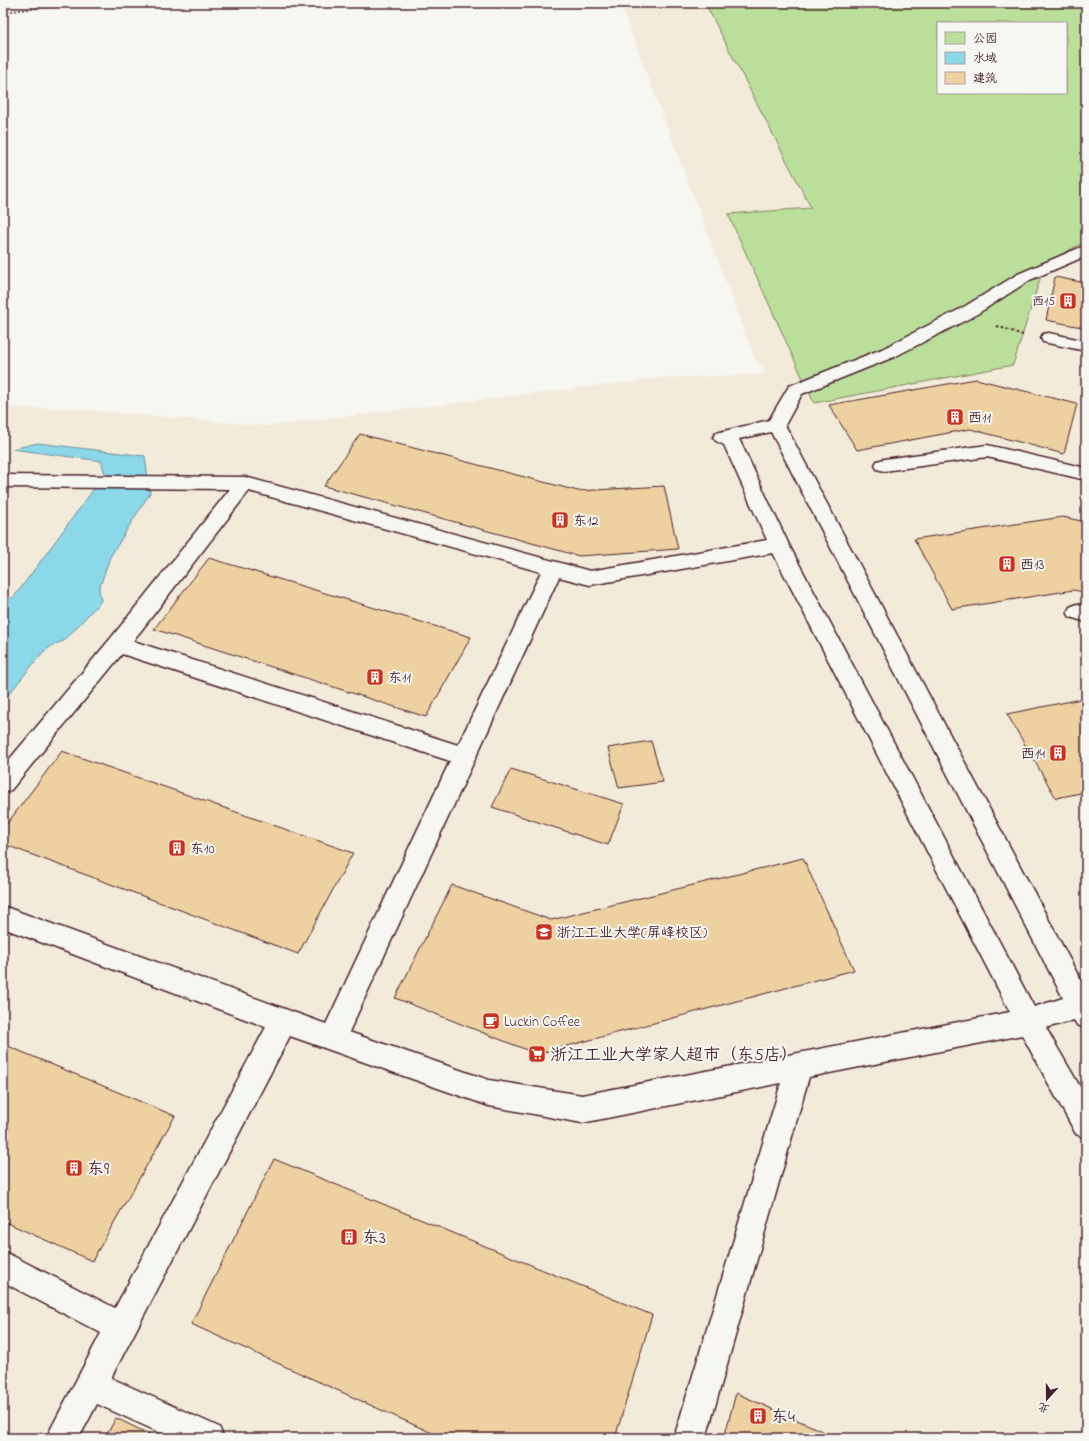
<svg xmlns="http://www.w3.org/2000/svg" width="1089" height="1441" viewBox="0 0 1089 1441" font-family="'Indie Flower','LXGW WenKai TC',sans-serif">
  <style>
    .built { fill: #f3ebda; fill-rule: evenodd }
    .green { fill: #badf9a; stroke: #827f62; fill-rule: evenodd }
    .water { fill: #8bd8e9; stroke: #718e9d }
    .building { fill: #edd1a1; stroke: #4a1f2b }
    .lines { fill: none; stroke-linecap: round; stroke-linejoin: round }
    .service-casing { stroke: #4a1f2b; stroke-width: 3 }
    .path-far1 { stroke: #4a1f2b; stroke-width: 1.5; stroke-dasharray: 2 2; stroke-linecap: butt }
    .path { stroke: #4a1f2b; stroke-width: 2; stroke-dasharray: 2.5 2.5; stroke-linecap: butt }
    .service { fill: #f6f6f2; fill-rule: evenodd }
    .labels { text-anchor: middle; stroke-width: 4; stroke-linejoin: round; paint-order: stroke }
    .far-poi-label { font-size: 12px; fill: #4a1f2b; stroke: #f6f6f2; text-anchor: end }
    .poi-label { font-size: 14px; fill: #4a1f2b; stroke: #f6f6f2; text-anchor: start }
    .near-poi-label { font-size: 17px; fill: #4a1f2b; stroke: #f6f6f2; text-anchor: start }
  </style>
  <rect width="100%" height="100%" fill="#f6f6f2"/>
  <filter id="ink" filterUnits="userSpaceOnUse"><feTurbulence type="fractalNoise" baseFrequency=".025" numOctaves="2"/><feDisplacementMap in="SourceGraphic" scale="8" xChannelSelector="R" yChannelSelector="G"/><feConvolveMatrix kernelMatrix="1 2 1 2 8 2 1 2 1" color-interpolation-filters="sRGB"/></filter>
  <g filter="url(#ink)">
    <path class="built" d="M620 3H1086V1438H3V408H64L266 426 662 378 766 374 753 353ZM938 23H1066V93H938Z"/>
    <path class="green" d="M705 3H1086V241L1045 263 1013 365 814 403 728 214 811 208ZM938 23H1066V93H938Z"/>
    <path class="water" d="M38 443 145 456 150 493 110 557 99 589 101 601 64 641 55 644 43 652 9 694 3 695V601L14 597 105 474 101 461 12 449Z"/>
    <path class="building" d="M1055 277 1086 283V328L1046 320Z
      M976 379 1077 404 1064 454 970 429 857 450 829 405Z
      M360 434 578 491 664 486 678 549 579 556 324 486Z
      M1063 517 1086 522V593L1074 590 952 609 914 539Z
      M209 558 471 637 426 717 154 629Z
      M1086 698V792L1056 798 1007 714Z
      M651 741 663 782 619 788 608 748Z
      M62 751 353 853 298 954 3 844V829Z
      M511 769 624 804 608 845 492 807Z
      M803 858 854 970 537 1054 395 998 452 885 551 920Z
      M3 1044 175 1116 92 1261 3 1221Z
      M274 1159 652 1315 615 1438H443L191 1324Z
      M736 1393 838 1438H724Z
      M116 1418 157 1438H105Z"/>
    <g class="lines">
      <defs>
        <path id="service" d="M1086 245V256L1030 280 974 316 894 357 802 394 785 425 1086 990V1028L1077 1025 1074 1020 1046 1028 1086 1097V1138L1076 1134 1022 1035 809 1077 706 1438H674L781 1083 582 1123 489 1106 290 1036 111 1378 219 1427 224 1438H172L97 1404 79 1438H46L101 1333 3 1282V1251L115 1308 266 1027 3 928V906L326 1024 450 761 122 654 11 790 3 793V767L111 638 230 489 3 487V475L245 477 590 571 767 540 724 445 716 441 713 437 716 433 769 420 789 386 882 349 962 308 1018 274ZM771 432 1063 998 1034 1007 789 545 739 439ZM249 491 541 572 458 745 133 641ZM773 553 1010 1012 582 1095 489 1080 349 1032 559 577 590 585Z
          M1049 333 1086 341V351L1043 342 1041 338 1043 334Z
          M987 445 1086 468V480L987 457 884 471 877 469 875 465 877 461 884 459Z
          M1077 604 1086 606V622L1070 617 1067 612 1070 607Z"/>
      </defs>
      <use href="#service" class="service-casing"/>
      <path class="path-far1" d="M3 12 84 3"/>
      <path class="path" d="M997 326 1023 335"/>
      <use href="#service" class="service"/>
    </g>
  </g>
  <defs>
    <symbol id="building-square" viewBox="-11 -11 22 22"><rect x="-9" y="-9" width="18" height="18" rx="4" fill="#c8321e" stroke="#f6f6f2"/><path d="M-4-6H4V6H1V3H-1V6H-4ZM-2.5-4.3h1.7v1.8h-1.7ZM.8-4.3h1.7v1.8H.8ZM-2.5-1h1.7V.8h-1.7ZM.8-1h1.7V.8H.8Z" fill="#fff"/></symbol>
    <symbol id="university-square" viewBox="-11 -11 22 22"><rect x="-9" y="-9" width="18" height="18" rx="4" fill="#c8321e" stroke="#f6f6f2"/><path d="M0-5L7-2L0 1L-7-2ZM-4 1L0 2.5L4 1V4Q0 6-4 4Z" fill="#fff"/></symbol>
    <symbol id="cafe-square" viewBox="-11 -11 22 22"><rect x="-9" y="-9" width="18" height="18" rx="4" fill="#c8321e" stroke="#f6f6f2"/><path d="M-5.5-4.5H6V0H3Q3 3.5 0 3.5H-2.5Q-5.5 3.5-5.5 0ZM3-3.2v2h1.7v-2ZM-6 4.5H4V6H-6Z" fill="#fff"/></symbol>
    <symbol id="supermarket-square" viewBox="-11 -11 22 22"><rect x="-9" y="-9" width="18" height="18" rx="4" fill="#c8321e" stroke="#f6f6f2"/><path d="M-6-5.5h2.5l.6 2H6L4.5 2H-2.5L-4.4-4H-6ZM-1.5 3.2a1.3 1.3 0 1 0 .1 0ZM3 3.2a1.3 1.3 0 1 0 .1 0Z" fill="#fff"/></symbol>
  </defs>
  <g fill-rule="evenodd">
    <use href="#building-square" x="1058" y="291" width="20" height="20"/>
    <use href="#building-square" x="945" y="407" width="20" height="20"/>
    <use href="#building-square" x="550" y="510" width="20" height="20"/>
    <use href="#building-square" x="997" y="554" width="20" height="20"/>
    <use href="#building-square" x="365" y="667" width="20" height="20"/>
    <use href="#building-square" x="1048" y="743" width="20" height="20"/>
    <use href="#building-square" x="167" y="838" width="20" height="20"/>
    <use href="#university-square" x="534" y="922" width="20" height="20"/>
    <use href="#cafe-square" x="481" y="1011" width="20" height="20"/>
    <use href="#supermarket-square" x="527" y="1044" width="20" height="20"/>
    <use href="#building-square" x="64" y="1158" width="20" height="20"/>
    <use href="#building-square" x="339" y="1227" width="20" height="20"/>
    <use href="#building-square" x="748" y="1406" width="20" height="20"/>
  </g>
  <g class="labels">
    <g class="far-poi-label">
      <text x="1055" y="305">西15</text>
    </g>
    <g class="poi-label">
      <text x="968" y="422">西11</text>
      <text x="573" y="525">东12</text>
      <text x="1020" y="569">西13</text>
      <text x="388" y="682">东11</text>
      <text x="1045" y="758" text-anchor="end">西14</text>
      <text x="190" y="853">东10</text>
      <text x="557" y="937">浙江工业大学(屏峰校区)</text>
      <text x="504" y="1026">Luckin Coffee</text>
    </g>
    <g class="near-poi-label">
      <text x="550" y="1060">浙江工业大学家人超市（东5店）</text>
      <text x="87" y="1174">东9</text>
      <text x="362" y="1243">东3</text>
      <text x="771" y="1422">东4</text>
    </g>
  </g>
  <rect width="1089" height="1441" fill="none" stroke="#f6f6f2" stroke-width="16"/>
  <rect x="8" y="8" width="1073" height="1425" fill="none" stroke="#4a1f2b" stroke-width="1.5" filter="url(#ink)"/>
  <rect x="937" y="22" width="130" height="72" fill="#f6f6f2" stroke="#b1a0a2"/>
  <rect x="945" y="32" width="20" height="12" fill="#badf9a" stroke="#b1a0a2"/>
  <text x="973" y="42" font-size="12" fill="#4a1f2b">公园</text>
  <rect x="945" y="52" width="20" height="12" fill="#8bd8e9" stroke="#b1a0a2"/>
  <text x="973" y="62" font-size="12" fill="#4a1f2b">水域</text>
  <rect x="945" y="72" width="20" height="12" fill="#edd1a1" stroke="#b1a0a2"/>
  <text x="973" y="82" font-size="12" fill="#4a1f2b">建筑</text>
  <g transform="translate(1047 1399) rotate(201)" stroke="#f6f6f2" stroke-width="3" paint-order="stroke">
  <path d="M0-3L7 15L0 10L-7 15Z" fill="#4a1f2b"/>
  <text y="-6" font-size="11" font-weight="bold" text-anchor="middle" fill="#4a1f2b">北</text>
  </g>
</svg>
